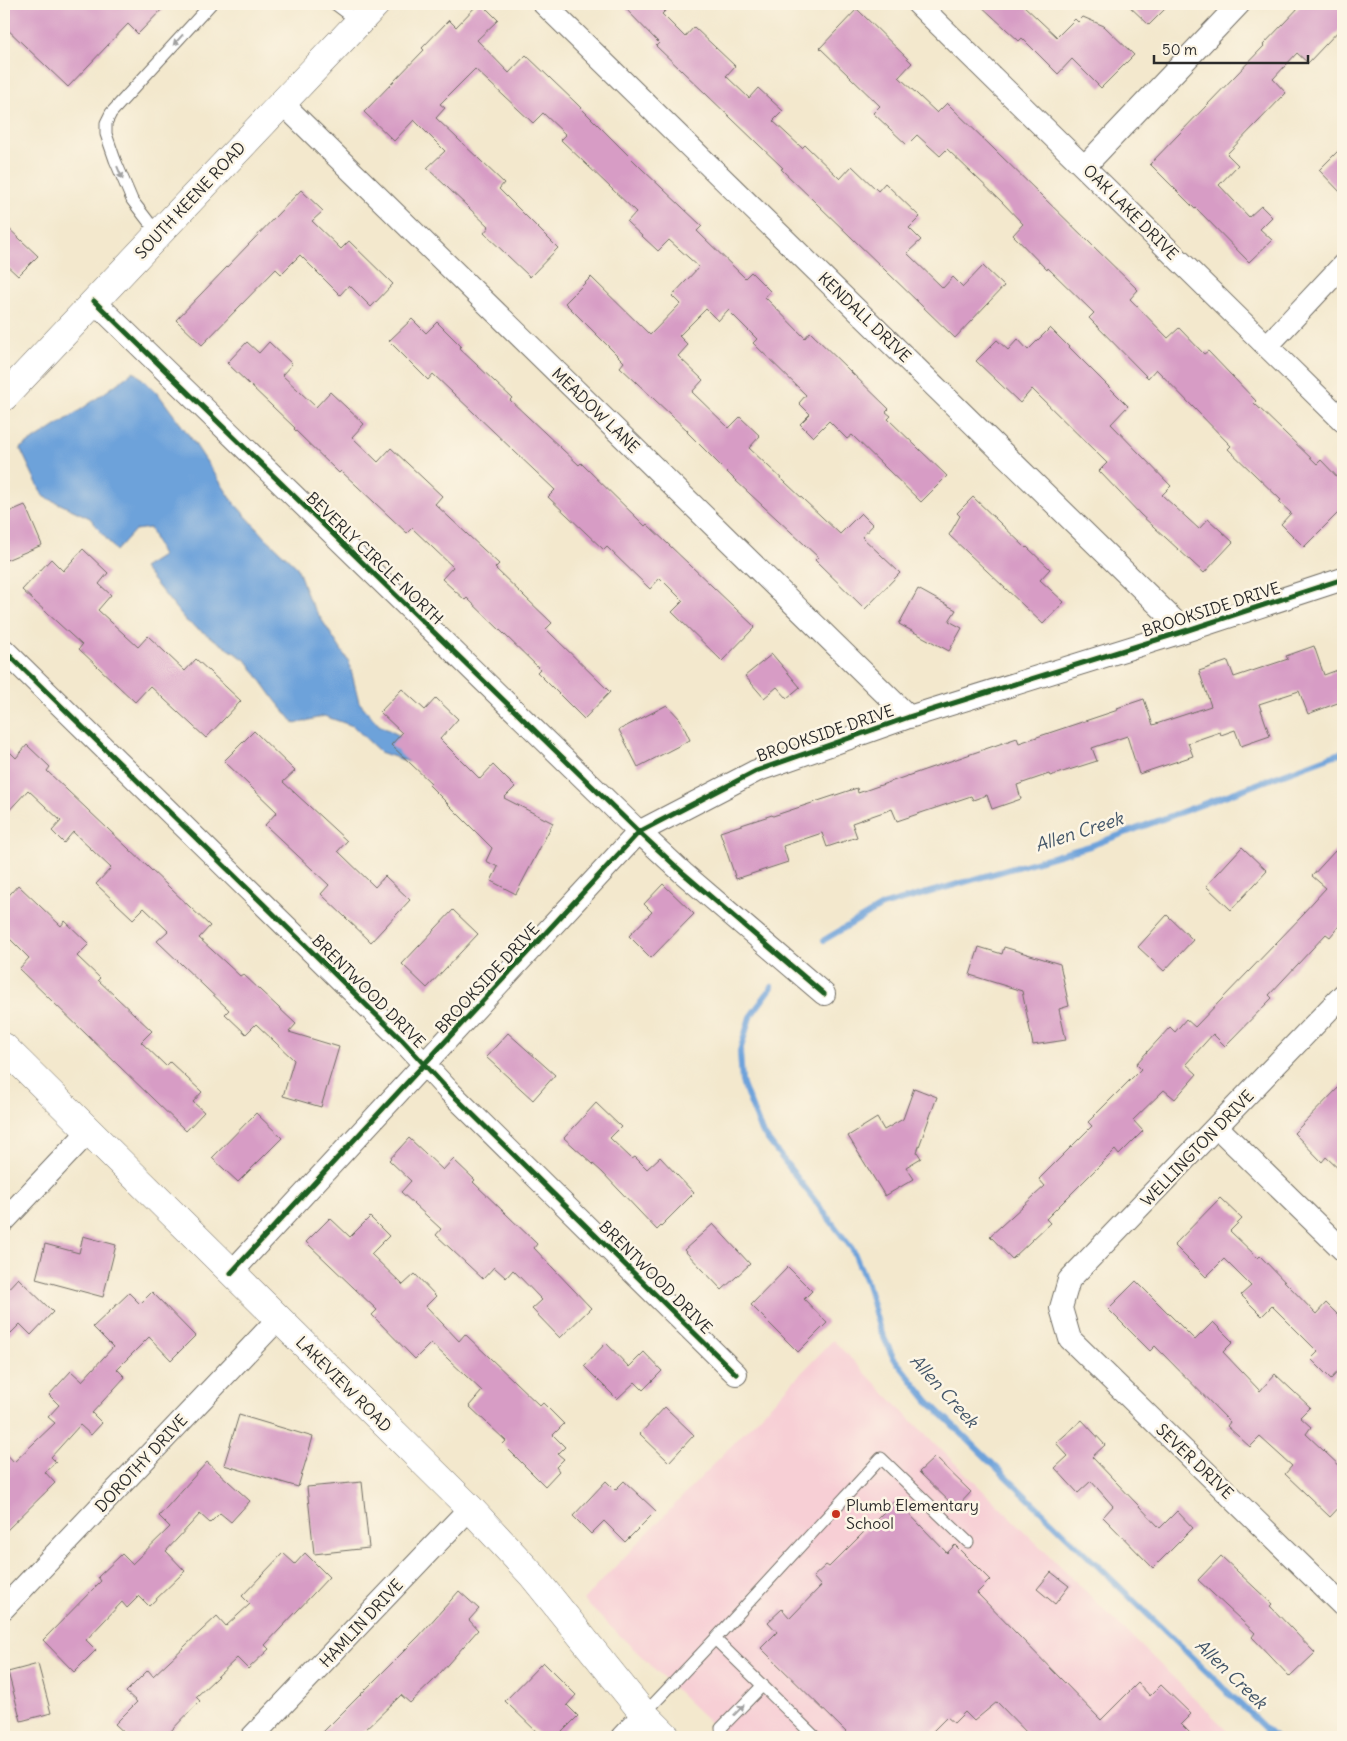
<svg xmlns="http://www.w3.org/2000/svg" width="1347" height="1741" viewBox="0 0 1347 1741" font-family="Delius,sans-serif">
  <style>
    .built { fill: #f7cfd5 }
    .water { fill: #6da2da; stroke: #4c6682 }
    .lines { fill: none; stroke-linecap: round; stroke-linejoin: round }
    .stream { stroke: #6da2da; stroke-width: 6 }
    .building { fill: #d79cc5 }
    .service-casing { stroke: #716d64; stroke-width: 13 }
    .minor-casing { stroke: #716d64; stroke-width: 24 }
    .tertiary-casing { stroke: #716d64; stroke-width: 29 }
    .secondary-casing { stroke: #716d64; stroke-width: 29 }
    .service { stroke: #fff; stroke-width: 11 }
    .minor { stroke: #fff; stroke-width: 22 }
    .tertiary { stroke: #fff; stroke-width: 28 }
    .secondary { stroke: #fff; stroke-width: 28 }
    .cycleway-casing { stroke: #fcf5e5; stroke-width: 8 }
    .cycleway { stroke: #1b5e20; stroke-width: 5 }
    .oneway { fill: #a0a0a0 }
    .poi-dot { fill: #c8321e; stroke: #fcf5e5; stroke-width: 2 }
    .labels { text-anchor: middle; stroke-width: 5; stroke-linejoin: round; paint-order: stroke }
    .street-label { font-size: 16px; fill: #2b2b2b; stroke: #fcf5e5 }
    .poi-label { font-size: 16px; fill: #2b2b2b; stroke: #fcf5e5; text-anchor: start }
    .water-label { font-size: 18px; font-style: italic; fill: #425568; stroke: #fcf5e5 }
  </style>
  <rect width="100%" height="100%" fill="#fcf5e5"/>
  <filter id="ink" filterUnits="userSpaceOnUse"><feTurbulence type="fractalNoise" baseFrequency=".02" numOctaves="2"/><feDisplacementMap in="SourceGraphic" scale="10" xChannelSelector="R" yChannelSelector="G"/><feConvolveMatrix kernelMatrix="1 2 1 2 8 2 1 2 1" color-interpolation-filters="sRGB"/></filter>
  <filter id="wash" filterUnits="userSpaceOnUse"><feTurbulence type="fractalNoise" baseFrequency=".0096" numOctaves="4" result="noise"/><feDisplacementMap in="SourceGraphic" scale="20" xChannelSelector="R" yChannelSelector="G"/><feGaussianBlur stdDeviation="1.12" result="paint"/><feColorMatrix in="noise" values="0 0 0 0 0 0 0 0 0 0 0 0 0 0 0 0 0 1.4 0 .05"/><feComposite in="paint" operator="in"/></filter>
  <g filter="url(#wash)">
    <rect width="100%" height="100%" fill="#f3e8cd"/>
    <path class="built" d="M833 1340 918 1427 1234 1737H725L583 1600Z"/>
    <path class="water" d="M134 371 159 395 191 438 234 503 265 537 297 567 309 600 349 662 359 702 379 725 420 746 409 762 380 752 353 726 324 716 295 724 275 700 247 661 186 621 143 568 162 556 150 528 135 530 116 551 90 518 43 496 20 448C60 425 97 399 134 371Z"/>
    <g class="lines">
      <path class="stream" d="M824 940 882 906 1090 846 1343 752
        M772 987 750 1017 740 1051 742 1082 762 1132 853 1250 867 1284 879 1327 893 1357 929 1402 1274 1737"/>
    </g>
    <g id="blocks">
      <path class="building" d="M4 4H167L138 34 128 24 68 87 4 26Z
        M478 4H482L498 20 477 40 509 73 526 55 576 103 642 169 702 226 697 231 745 278 751 272 770 291 765 297 805 338 810 332 889 409 886 412 891 416 888 419 947 476 921 502 852 435 847 439 829 421 813 437 800 424 810 414 799 403 806 395 753 343 757 339 728 310 718 321 706 309 679 336 688 345 678 356 703 380 692 392 729 428 740 417 760 436 749 448 840 534 861 513 873 525 862 537 900 573 865 609 815 560 818 557 736 481 687 432 688 431 620 367 624 362 565 303 591 277 650 335 680 304 672 296 699 267 669 240 658 251 627 222 636 212 561 140 566 135 543 113 533 123 475 69 440 104 445 108 436 118 504 183 499 189 558 248 530 277 484 233 489 227 427 168 445 151 414 120 394 141 364 112 424 50 422 48 449 20 456 27Z
        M621 4H672L662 14 685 37 694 27 735 66 726 76 749 98 758 88 783 111 773 121 802 148 805 145 840 179 852 166 878 191 885 183 920 217 909 228 921 240 907 253 943 288 953 277 963 287 983 266 1004 286 955 338 781 169 783 168 656 46 659 43Z
        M979 4H1022L1057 37 1075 19 1078 22 1083 17 1104 26 1134 55 1101 88 1072 59 1058 74 1022 38 1019 41Z
        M1127 4H1170L1149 25Z
        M1302 4H1343V26L1308 63 1297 53 1273 79 1286 93 1227 154 1238 165 1219 185 1249 217 1261 206 1272 217 1260 229 1272 240 1249 262 1196 208 1195 209 1150 164 1264 46 1263 45Z
        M857 9 912 63 899 77 937 113 947 103 1138 290 1130 299 1168 338 1179 328 1204 354 1208 351 1256 401 1254 403 1317 464 1321 460 1343 483V508L1304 547 1281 524 1291 513 1279 502 1281 500 1228 449 1231 446 1156 369 1148 378 1089 318 1094 313 1048 268 1047 270 1013 235 1023 224 1001 201 947 149 940 156 917 135 907 145 873 113 880 106 820 48Z
        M1343 146V195L1319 170Z
        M301 190 323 211 312 221 341 249 349 241 393 284 371 307 349 285 340 295 300 255 281 274 276 269 202 345 176 320Z
        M4 224 38 256 18 276 4 263Z
        M412 319 426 333 437 322 461 346 459 348 512 398 510 400 579 465 581 463 645 526 647 524 755 627 722 661 672 612 683 601 660 578 650 589 607 547 604 550 548 497 555 490 433 374 428 380 389 341Z
        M1050 328 1128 406 1111 424 1171 486 1162 495 1199 529 1208 519 1233 542 1204 573 1141 515 1099 471 1107 463 1032 389 1020 403 976 361 997 340 1008 350 1018 339 1028 350Z
        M247 342 259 353 269 342 292 364 282 375 316 407 330 392 364 424 352 437 378 462 391 448 442 496 435 504 499 564 495 568 552 623 546 629 610 692 584 719 537 672 540 669 467 598 465 600 442 579 453 567 412 528 407 533 341 471 339 473 294 429 295 428 227 363Z
        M973 497 1026 548 1027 547 1050 569 1040 580 1064 602 1043 624 949 535 960 516 957 513Z
        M25 505 42 545 4 561V514Z
        M83 549 108 573 99 584 111 595 98 610 138 647 148 636 185 671 196 659 241 701 206 738 150 686 135 702 79 649 82 645 22 590 51 559 63 571Z
        M918 589 956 610 949 621 962 628 949 651 899 624Z
        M1314 646 1324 675 1343 668V701L1308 714 1299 691 1259 704 1270 736 1241 746 1235 730 1221 735 1220 732 1188 743 1193 756 1139 774 1127 736 1092 748 1097 761 1050 776 1049 774 1017 785 1021 799 992 809 987 795 973 800 971 796 897 821 892 809 852 823 857 837 827 847 822 833 783 846 788 862 736 879 720 832 772 815 773 816 857 788 858 793 1017 738 1019 743 1118 710 1117 708 1144 699 1153 725 1211 706 1199 671 1228 661 1234 677 1288 659 1286 656Z
        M772 654 800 687 787 698 777 687 764 698 745 676Z
        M402 689 425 710 436 698 458 719 440 739 480 779 493 765 515 787 504 798 553 823 516 894 491 881 498 867 486 861 492 848 429 785 431 783 391 745 402 733 380 712Z
        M667 705 680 719 690 740 638 767 619 730Z
        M254 731 295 771 283 782 347 841 338 851 375 887 385 876 410 900 371 942 321 894 329 885 265 825 277 812 224 761Z
        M27 745 50 767 47 771 210 926 199 938 240 976 243 974 296 1024 289 1032 339 1047 321 1107 283 1096 294 1060 256 1024 246 1034 225 1014 229 1010 157 941 168 931 144 908 133 919 96 884 111 868 73 832 64 843 52 831 61 821 28 790 4 816V746L16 758Z
        M1242 847 1267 871 1231 910 1206 886Z
        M1335 851 1343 858V921L1330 937 1326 934 1269 995 1272 998 1225 1046 1213 1034 1186 1064 1197 1074 1175 1099 1164 1090 1133 1120 1143 1131 1119 1155 1115 1150 1046 1219 1050 1223 1012 1259 990 1236 1045 1186 1039 1179 1092 1126 1088 1122 1141 1069 1136 1064 1170 1027 1175 1032 1186 1019 1195 1027 1304 914 1303 913 1326 888 1312 876Z
        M663 884 694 914 651 958 629 936 652 912 644 904Z
        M18 885 61 926 65 921 89 944 77 956 100 978 98 980 152 1031 141 1042 166 1066 170 1062 202 1092 193 1102 204 1112 186 1131 19 969 29 958 4 933V901Z
        M453 910 478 934 427 988 402 964Z
        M1167 915 1193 940 1164 971 1138 947Z
        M979 947 1002 954 1004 947 1060 964 1069 1006 1059 1009 1066 1040 1033 1045 1022 991 970 975Z
        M508 1033 555 1075 533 1100 486 1057Z
        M1343 1083V1173L1326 1157 1322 1162 1294 1133Z
        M914 1088 937 1097 917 1152 921 1158 906 1167 914 1179 885 1196 848 1136 877 1118 884 1130 903 1119Z
        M596 1103 621 1127 610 1138 632 1159 635 1157 647 1169 660 1157 694 1193 657 1230 602 1172 564 1138Z
        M256 1113 282 1138 238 1182 212 1158Z
        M409 1138 443 1170 453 1159 475 1180 473 1182 537 1244 534 1248 591 1308 560 1338 532 1309 542 1300 513 1270 506 1278 494 1267 483 1279 436 1235 441 1229 401 1192 411 1181 389 1160Z
        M1220 1198 1242 1219 1230 1231 1258 1258 1260 1256 1316 1314 1326 1303 1343 1320V1366L1331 1379 1311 1359 1318 1352 1272 1306 1262 1316 1241 1295 1251 1286 1224 1259 1206 1277 1174 1245Z
        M370 1217 389 1236 371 1254 403 1285 415 1274 436 1296 426 1306 459 1341 465 1334 540 1406 543 1403 564 1424 553 1435 565 1447 558 1454 564 1459 556 1467 559 1471 545 1486 503 1444 506 1441 469 1406 482 1391 431 1343 415 1359 372 1315 377 1310 306 1242 330 1218 350 1237Z
        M713 1224 750 1264 722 1290 684 1250Z
        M83 1236 116 1245 103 1297 36 1279 45 1244 79 1253Z
        M788 1267 812 1291 804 1299 827 1323 798 1352 751 1305Z
        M18 1278 53 1312 31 1335 20 1324 4 1340V1293Z
        M1136 1281 1195 1340 1213 1322 1233 1342 1223 1352 1260 1391 1275 1374 1310 1407 1300 1417 1311 1427 1306 1434 1343 1469V1503L1330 1517 1285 1474 1292 1466 1260 1437 1250 1447 1227 1426 1230 1422 1155 1346 1150 1351 1108 1309Z
        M152 1292 195 1336 171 1360 149 1337 117 1369 125 1377 92 1413 102 1423 91 1435 80 1425 51 1457 56 1462 45 1472 55 1483 4 1533V1451L14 1462 55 1423 48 1417 59 1405 49 1395 71 1371 82 1381 113 1347 93 1327 129 1293 140 1304Z
        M606 1343 629 1367 644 1352 662 1371 643 1390 635 1382 617 1399 584 1366Z
        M665 1407 694 1435 669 1462 640 1434Z
        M239 1415 313 1437 298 1487 224 1465Z
        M1082 1420 1105 1445 1092 1457 1160 1528 1177 1511 1193 1528 1153 1568 1103 1517 1113 1506 1091 1481 1078 1493 1055 1468 1068 1456 1056 1443Z
        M935 1457 971 1492 956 1508 919 1472Z
        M207 1462 250 1501 231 1522 220 1513 210 1523 200 1514 166 1551 185 1571 149 1606 139 1596 127 1608 122 1602 86 1640 96 1650 74 1672 43 1640 101 1581 98 1577 122 1554 132 1564 170 1527 159 1516Z
        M606 1481 615 1490 624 1481 656 1511 625 1542 604 1521 591 1534 573 1516Z
        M362 1482 369 1548 314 1554 307 1487Z
        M896 1500 947 1553 955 1545 990 1580 977 1593 1101 1720 1138 1683 1150 1696 1161 1685 1191 1714 1181 1724 1194 1737H1031L997 1702 974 1721 965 1712 954 1723 947 1717 927 1737H851L761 1648 777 1632 768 1622 782 1609 790 1618 821 1586 813 1577 826 1565 829 1567Z
        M283 1553 295 1564 305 1553 329 1577 265 1645 269 1649 248 1669 237 1658 196 1697 200 1701 165 1737H129L115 1724 137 1702 126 1692 148 1670 153 1676 217 1616 226 1626 250 1604 242 1596Z
        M1221 1556 1272 1604 1270 1606 1315 1653 1290 1677 1252 1637 1255 1633 1198 1580Z
        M1051 1572 1069 1586 1055 1604 1037 1589Z
        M459 1591 479 1609 469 1620 478 1630 433 1681 410 1703 401 1695 358 1737H318L419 1636Z
        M543 1662 576 1695 567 1705 578 1716 557 1737H542L505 1701Z
        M38 1664 51 1713 21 1721 8 1672Z"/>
    </g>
  </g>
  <g filter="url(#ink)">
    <use href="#blocks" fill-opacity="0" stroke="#716d64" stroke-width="1"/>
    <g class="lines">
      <defs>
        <path id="service" d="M335 4 359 22
          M158 234 132 200 115 160 106 134V123L111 113 211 4
          M715 1639 881 1458 968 1542
          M644 1714 715 1639 815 1737
          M722 1737 721 1728 763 1685"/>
        <path id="minor" d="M544 4 1185 631
          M918 4 1343 421
          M282 103 909 717
          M1085 166 1239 4
          M94 301 639 832 683 873 824 994
          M1267 346 1343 265
          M4 650 402 1040 448 1090 736 1374
          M1343 995 1069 1280 1061 1308 1070 1339 1343 1606
          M1217 1127 1343 1250
          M4 1221 89 1131
          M231 1273 639 832 756 771 909 717 1185 631 1343 579
          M4 1608 278 1319
          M252 1737 470 1508
          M622 1737 644 1714"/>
        <path id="tertiary" d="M4 1047 470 1508 532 1575 644 1714 667 1737"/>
        <path id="secondary" d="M4 397 376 4"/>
      </defs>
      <use href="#service" class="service-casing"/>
      <use href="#minor" class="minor-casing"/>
      <use href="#tertiary" class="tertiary-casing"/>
      <use href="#secondary" class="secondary-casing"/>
      <use href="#service" class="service"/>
      <use href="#minor" class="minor"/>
      <use href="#tertiary" class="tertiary"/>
      <use href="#secondary" class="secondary"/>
      <defs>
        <path id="cycleway" d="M94 301 639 832 683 873 824 994
          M4 650 402 1040 448 1090 736 1374
          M231 1273 639 832 756 771 909 717 1185 631 1343 579"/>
      </defs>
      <use href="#cycleway" class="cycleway-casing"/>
      <use href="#cycleway" class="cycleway"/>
    </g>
    <defs><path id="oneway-solid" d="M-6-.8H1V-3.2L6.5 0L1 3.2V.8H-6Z" transform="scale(1.25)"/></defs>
    <g class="oneway">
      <use href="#oneway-solid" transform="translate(178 40) rotate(132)"/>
      <use href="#oneway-solid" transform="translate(120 173) rotate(67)"/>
      <use href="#oneway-solid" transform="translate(739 1710) rotate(-46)"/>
    </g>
  </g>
  <circle class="poi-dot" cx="836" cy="1514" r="5"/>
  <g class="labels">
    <g class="street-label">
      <text transform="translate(190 200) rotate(-47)" y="6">SOUTH KEENE ROAD</text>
      <text transform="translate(1131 212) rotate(45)" y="6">OAK LAKE DRIVE</text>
      <text transform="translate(865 317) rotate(44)" y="6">KENDALL DRIVE</text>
      <text transform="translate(596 410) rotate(44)" y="6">MEADOW LANE</text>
      <text transform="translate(375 558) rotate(44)" y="6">BEVERLY CIRCLE NORTH</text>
      <text transform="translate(1211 609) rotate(-18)" y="6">BROOKSIDE DRIVE</text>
      <text transform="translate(825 733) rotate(-19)" y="6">BROOKSIDE DRIVE</text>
      <text transform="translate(487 978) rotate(-47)" y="6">BROOKSIDE DRIVE</text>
      <text transform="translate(369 991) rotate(45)" y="6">BRENTWOOD DRIVE</text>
      <text transform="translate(1197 1148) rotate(-46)" y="6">WELLINGTON DRIVE</text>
      <text transform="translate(656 1277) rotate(45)" y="6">BRENTWOOD DRIVE</text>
      <text transform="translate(344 1384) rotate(45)" y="6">LAKEVIEW ROAD</text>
      <text transform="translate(1195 1461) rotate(44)" y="6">SEVER DRIVE</text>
      <text transform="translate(141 1463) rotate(-47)" y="6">DOROTHY DRIVE</text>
      <text transform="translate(361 1623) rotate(-47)" y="6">HAMLIN DRIVE</text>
    </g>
    <g class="poi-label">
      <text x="846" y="1511">Plumb Elementary<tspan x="846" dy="18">School</tspan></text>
    </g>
    <g class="water-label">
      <text transform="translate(1079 832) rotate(-18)" y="6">Allen Creek</text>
      <text transform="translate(944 1391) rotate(48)" y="6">Allen Creek</text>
      <text transform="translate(1231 1674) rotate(44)" y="6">Allen Creek</text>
    </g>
  </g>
  <rect width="1347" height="1741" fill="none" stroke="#fcf5e5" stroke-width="20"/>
  <path d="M1154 55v8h154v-8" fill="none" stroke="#2b2b2b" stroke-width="2.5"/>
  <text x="1162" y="55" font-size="15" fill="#2b2b2b" stroke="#fcf5e5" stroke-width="4" paint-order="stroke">50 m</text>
</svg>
